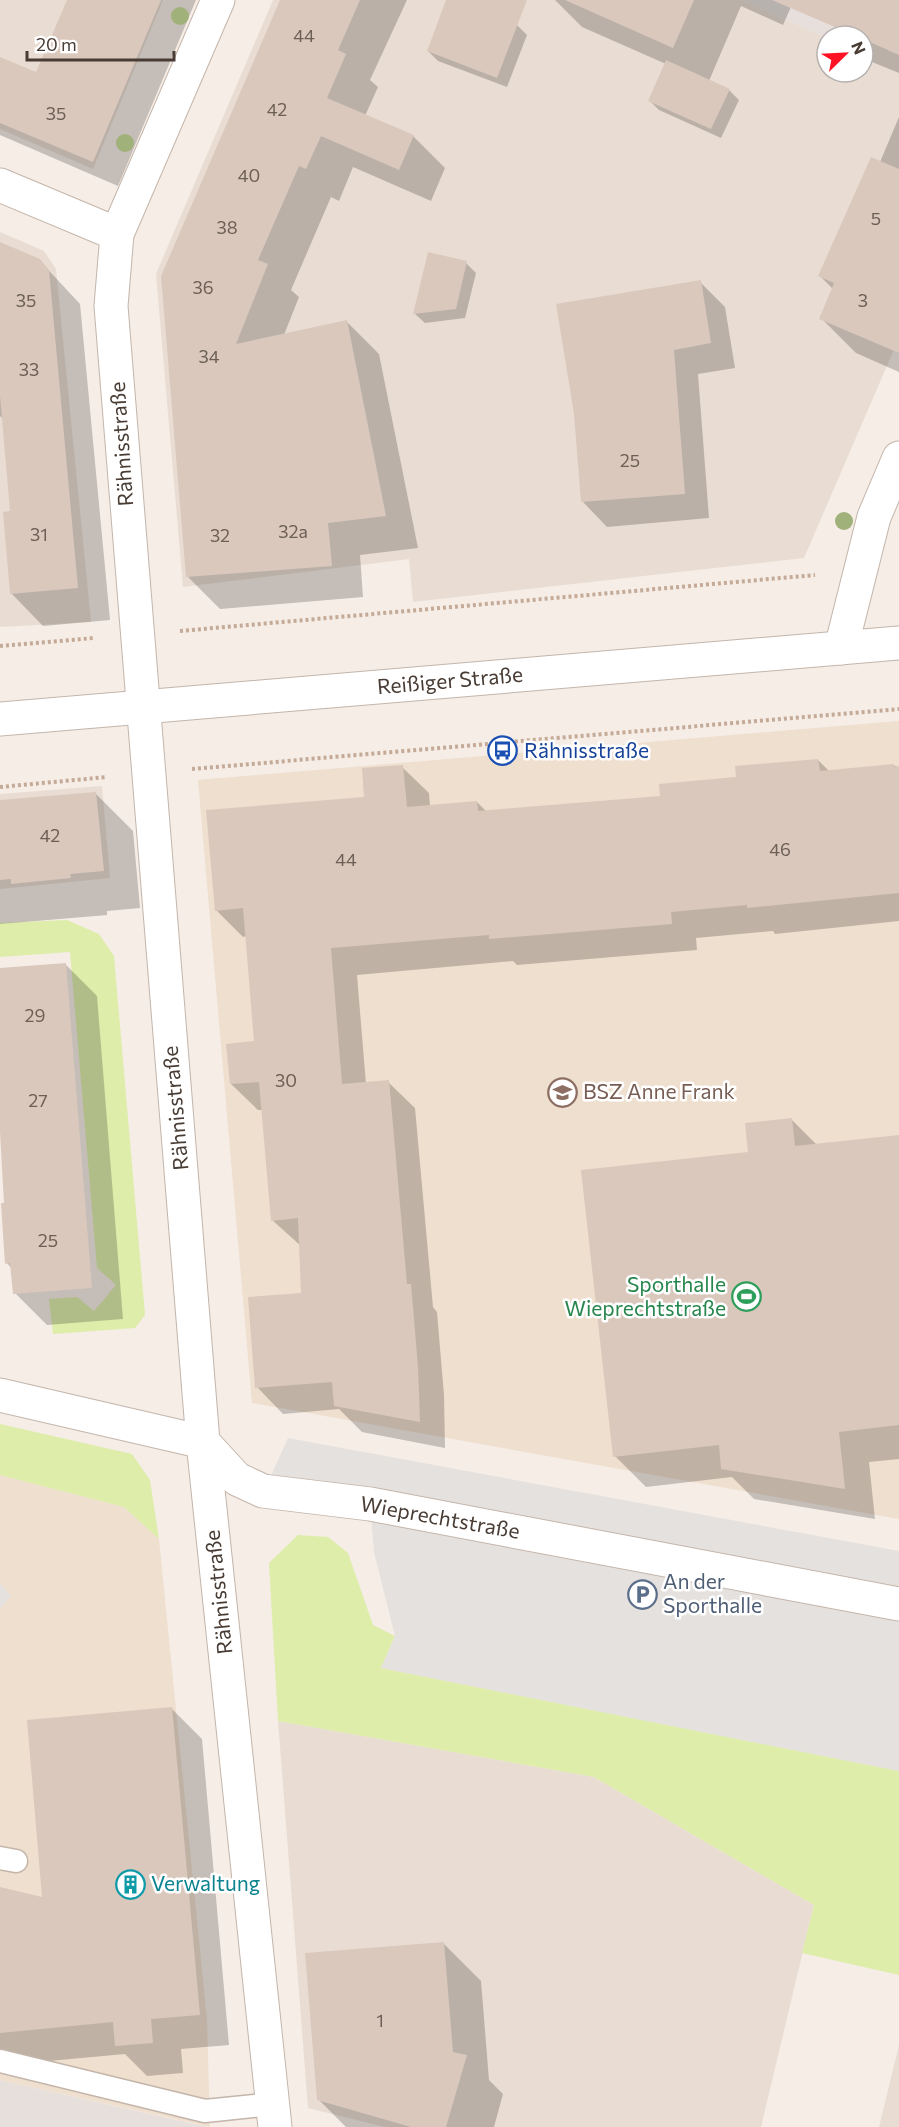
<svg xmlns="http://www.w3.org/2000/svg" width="899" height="2127" viewBox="0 0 899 2127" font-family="Commissioner,sans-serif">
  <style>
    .residential { fill: #e9ddd3 }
    .industrial { fill: #e7dfdb }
    .education { fill: #efdfce }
    .green { fill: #deedaa }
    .parking { fill: #e5e1de }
    .shadow { fill: #0003 }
    .building { fill: #dac8bd }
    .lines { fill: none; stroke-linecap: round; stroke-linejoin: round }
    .service-casing { stroke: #c4b5aa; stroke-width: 25 }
    .minor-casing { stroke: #c4b5aa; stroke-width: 35 }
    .tertiary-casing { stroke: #c4b5aa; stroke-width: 35 }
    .path { stroke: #c4aa97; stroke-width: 4; stroke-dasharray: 3 3; stroke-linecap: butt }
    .service { stroke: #fff; stroke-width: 22 }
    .minor { stroke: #fff; stroke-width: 33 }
    .tertiary { stroke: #fff; stroke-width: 33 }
    .tree { fill: #a0b17a }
    .labels { text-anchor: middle; stroke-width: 5; stroke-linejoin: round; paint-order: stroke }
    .number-label { font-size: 18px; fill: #6c5f56 }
    .street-label { font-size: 21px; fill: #483c34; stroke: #fff }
    .transit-label { font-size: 21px; fill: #164399; stroke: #fff; text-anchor: start }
    .education-label { font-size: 21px; fill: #785e54; stroke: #fff; text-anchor: start }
    .leisure-label { font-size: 21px; fill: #27864d; stroke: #fff; text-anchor: end }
    .service-label { font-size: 21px; fill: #4e5e75; stroke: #fff; text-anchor: start }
    .culture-label { font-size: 21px; fill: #0d838f; stroke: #fff; text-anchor: start }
  </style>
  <rect width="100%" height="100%" fill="#f5ede6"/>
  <path class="residential" d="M0 0H163L93 169 0 129Z
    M273 0H742L827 38V72H863V36H830L846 0H899V338L804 558 413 602 409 559 183 587 156 274Z
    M0 232 44 251 56 269 91 622 0 627Z
    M102 786 110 878 0 889V794Z
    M278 1721 594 1777 814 1905 761 2127H385L308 2108Z
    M899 2045V2127H879Z"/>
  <path class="industrial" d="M742 0H846L830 36H827V38Z
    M0 2080 207 2127H0Z"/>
  <path class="education" d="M899 721V1519L252 1403 198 780Z
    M0 1475 124 1507 159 1539 207 2020 210 2127 0 2080Z"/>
  <path class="green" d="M67 920 99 934 114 956 145 1315 135 1328 53 1334 49 1299 77 1297 94 1311 116 1285 97 1268 70 952 0 957V923Z
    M0 1424 132 1454 150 1480 159 1539 124 1507 0 1475Z
    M298 1535 328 1537 348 1553 373 1625 395 1636 381 1668 899 1771V1975L802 1953 814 1905 594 1777 278 1721 269 1563Z"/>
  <path class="parking" d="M288 1438 899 1551V1771L381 1668 395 1636 374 1552 370 1504 264 1491Z
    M0 1583 11 1596 0 1609Z"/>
  <path class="shadow" d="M68 0H196L118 186 0 135V59L37 74Z
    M282 0H407L370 80 378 87 365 116 413 136 445 168 431 201 353 167 339 201 331 197 291 290 299 297 284 335 347 322 379 354 418 548 360 555 363 597 220 609 188 577Z
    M447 0 517 25 527 35 507 87 438 61 428 51Z
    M555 0H794L783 25 741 6 709 81 729 90 739 100 721 138 659 110 649 100 666 64 582 27Z
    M835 0H899V73L872 62 863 53V36H846L837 27Z
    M899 117V372L856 353 821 318 833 289 819 275 880 162Z
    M0 243 39 260 80 304 110 620 43 626 11 593V512L4 420 0 416Z
    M466 263 476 273 465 318 425 323 415 314Z
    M700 282 725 307 735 368 698 374 709 518 607 527 583 502Z
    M818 760 829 771 893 765 899 768V921L775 934 773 931 696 938 697 950 517 965 513 961 357 975 366 1084 388 1082 415 1108 433 1307 437 1312 444 1395 445 1448 362 1432 339 1409 283 1414 257 1387 303 1294 301 1246 272 1220 263 1110H258L231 1084 256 1043 247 936 243 937 216 910 366 798 402 767 429 793 430 806 477 802 487 812 662 797Z
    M95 793 133 831 140 908 107 911V915L0 924V802Z
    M65 964 97 996 123 1319 47 1325 15 1293 12 1269 7 1263V1204L0 1116V969Z
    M791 1119 817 1145 899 1136V1459L869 1462 875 1519 754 1499 732 1477 646 1487 615 1456 750 1153Z
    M172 1709 202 1739 229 2045 181 2049 183 2073 147 2076 125 2054 49 2061 47 2071 0 2060V1888L43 1898Z
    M443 1943 481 1981 489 2080 503 2094 494 2127H346L319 2100Z"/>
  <path class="building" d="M67 0H161L93 162 0 123V57L36 72Z
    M280 0H360L338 50 346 54 327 98 414 135 399 170 321 136 306 169 299 166 258 260 268 264 236 344 347 320 386 516 328 523 332 566 186 577 161 276Z
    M446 0H527L497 78 427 51Z
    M565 0H694L673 48Z
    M772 0H899V55L863 39V36H856Z
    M666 60 730 89 711 129 648 101Z
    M871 157 899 169V353L819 319 834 283 818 276Z
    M0 242 40 259 49 270 78 588 10 594 3 512 10 511 0 396Z
    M428 252 467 261 456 309 413 314Z
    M701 280 711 343 674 350 685 494 581 502 574 414 556 304Z
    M818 759 820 771 894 764V767L899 766V893L747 908V905L671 912 672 924 489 939V935L331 948 342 1084 389 1080 407 1284H411L418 1367 420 1422 334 1406 332 1382 255 1388 248 1297 301 1293 298 1218 271 1221 259 1082 230 1084 226 1044 254 1041 243 908 215 911 206 810 364 797 362 768 403 765 407 807 477 801 478 811 660 796 659 784 736 777 735 766Z
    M96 792 104 871 70 874 71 878 11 884V879L0 880V800Z
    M66 963 92 1288 13 1294 10 1263 5 1264 1 1203H4L0 1132V968Z
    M792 1118 795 1146 899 1135V1425L839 1432 845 1489 721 1469 719 1445 613 1457 581 1170 748 1152 745 1123Z
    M172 1707 200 2015 151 2019 153 2043 115 2046 113 2022 0 2033V1887L42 1897 27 1720Z
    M444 1942 453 2052 467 2055 446 2127H411L317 2100 305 1953Z"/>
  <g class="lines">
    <defs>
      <path id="service" d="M0 1858 16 1861
        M0 2061 205 2111 273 2104"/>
      <path id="minor" d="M218 0 117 234 111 306 203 1442 275 2127
        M0 185 117 234
        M841 648 874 517 899 458
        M0 1395 203 1442 237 1479 263 1491 370 1504 899 1604"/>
      <path id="tertiary" d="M0 719 899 643"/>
    </defs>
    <use href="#service" class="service-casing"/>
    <use href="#minor" class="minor-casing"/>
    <use href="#tertiary" class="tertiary-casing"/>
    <path class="path" d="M180 631 815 575
      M0 646 94 638
      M192 769 899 709
      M0 787 107 777"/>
    <use href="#service" class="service"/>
    <use href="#minor" class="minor"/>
    <use href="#tertiary" class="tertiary"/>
  </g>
  <g class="tree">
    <circle cx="180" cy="16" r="9"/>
    <circle cx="125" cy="143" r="9"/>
    <circle cx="844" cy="521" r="9"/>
  </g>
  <defs>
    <symbol id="bus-ring" viewBox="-11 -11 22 22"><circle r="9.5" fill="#fff" stroke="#1a4fb4" stroke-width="1.5"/><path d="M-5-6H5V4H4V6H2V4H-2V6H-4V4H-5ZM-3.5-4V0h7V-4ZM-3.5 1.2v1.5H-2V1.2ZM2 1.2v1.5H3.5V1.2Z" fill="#1a4fb4"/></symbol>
    <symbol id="school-ring" viewBox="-11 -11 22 22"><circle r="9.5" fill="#fff" stroke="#8d6e63" stroke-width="1.5"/><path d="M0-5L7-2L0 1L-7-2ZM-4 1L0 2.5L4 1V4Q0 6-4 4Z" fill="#8d6e63"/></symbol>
    <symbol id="stadium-ring" viewBox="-11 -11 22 22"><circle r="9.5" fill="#fff" stroke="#2e9e5b" stroke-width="1.5"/><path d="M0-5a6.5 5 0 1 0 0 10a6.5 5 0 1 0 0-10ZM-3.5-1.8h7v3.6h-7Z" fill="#2e9e5b"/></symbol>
    <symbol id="parking-ring" viewBox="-11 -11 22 22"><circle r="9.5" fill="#fff" stroke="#5c6f8a" stroke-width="1.5"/><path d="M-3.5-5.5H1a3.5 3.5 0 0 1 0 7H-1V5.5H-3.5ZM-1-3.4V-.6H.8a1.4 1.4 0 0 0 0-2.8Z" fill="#5c6f8a"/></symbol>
    <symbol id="building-ring" viewBox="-11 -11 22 22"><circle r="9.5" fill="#fff" stroke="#0f9aa8" stroke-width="1.5"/><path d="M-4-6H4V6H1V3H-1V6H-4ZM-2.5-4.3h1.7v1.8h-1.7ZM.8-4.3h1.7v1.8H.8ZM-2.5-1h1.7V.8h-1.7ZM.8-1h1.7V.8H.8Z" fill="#0f9aa8"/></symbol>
  </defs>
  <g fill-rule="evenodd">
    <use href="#bus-ring" x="486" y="734" width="33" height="33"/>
    <use href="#school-ring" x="546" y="1076" width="33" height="33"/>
    <use href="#stadium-ring" x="730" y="1280" width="33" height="33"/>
    <use href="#parking-ring" x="626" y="1578" width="33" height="33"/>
    <use href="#building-ring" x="114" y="1868" width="33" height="33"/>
  </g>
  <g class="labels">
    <g class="number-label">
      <text x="304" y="42">44</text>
      <text x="277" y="116">42</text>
      <text x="56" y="120">35</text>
      <text x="249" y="182">40</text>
      <text x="876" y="225">5</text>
      <text x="227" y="234">38</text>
      <text x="203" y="294">36</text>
      <text x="26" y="307">35</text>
      <text x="863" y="307">3</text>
      <text x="209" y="363">34</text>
      <text x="29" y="376">33</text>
      <text x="630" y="467">25</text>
      <text x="293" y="538">32a</text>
      <text x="39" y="541">31</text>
      <text x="220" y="542">32</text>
      <text x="50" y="842">42</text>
      <text x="780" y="856">46</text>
      <text x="346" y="866">44</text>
      <text x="35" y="1022">29</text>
      <text x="286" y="1087">30</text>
      <text x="38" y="1107">27</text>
      <text x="48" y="1247">25</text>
      <text x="380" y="2027">1</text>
    </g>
    <g class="street-label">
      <text transform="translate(122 444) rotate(-94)" y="7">Rähnisstraße</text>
      <text transform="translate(450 681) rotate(-5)" y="7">Reißiger Straße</text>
      <text transform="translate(176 1108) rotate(-95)" y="7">Rähnisstraße</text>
      <text transform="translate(440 1518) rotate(10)" y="7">Wieprechtstraße</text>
      <text transform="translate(219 1592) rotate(-96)" y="7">Rähnisstraße</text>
    </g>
    <g class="transit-label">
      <text x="524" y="758">Rähnisstraße</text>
    </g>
    <g class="education-label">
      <text x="583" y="1099">BSZ Anne Frank</text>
    </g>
    <g class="leisure-label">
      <text x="726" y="1292">Sporthalle<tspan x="726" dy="24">Wieprechtstraße</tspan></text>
    </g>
    <g class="service-label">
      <text x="663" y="1589">An der<tspan x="663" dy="24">Sporthalle</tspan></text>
    </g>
    <g class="culture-label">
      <text x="151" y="1891">Verwaltung</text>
    </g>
  </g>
  <g transform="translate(845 54) rotate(66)"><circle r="28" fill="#ffffff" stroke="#b6b1ae" stroke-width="1.5"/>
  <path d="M0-4.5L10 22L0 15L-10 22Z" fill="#ff1224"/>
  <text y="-9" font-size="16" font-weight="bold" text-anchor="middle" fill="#483c34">N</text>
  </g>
  <path d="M27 51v9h147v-9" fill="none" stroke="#483c34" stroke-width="3"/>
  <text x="36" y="51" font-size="18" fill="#483c34" stroke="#ffffff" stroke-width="4.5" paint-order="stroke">20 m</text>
</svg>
